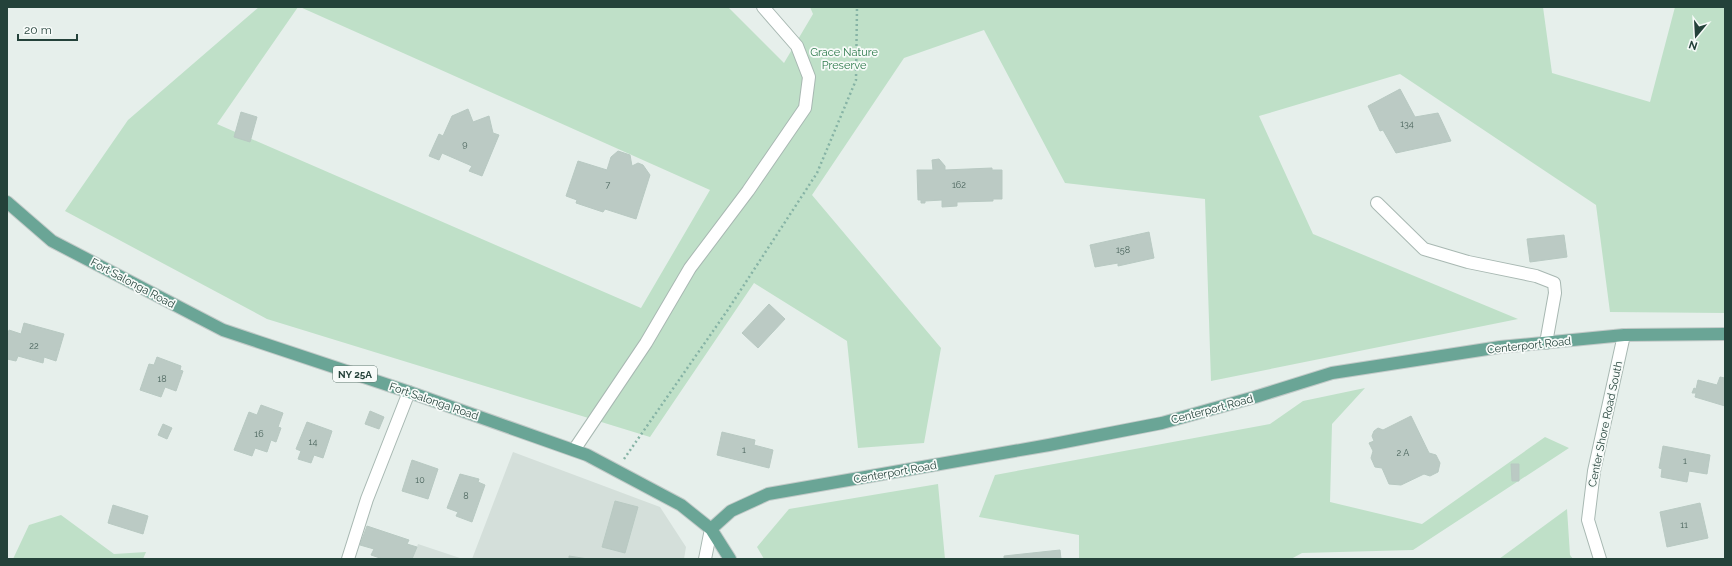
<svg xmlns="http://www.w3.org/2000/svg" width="1732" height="566" viewBox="0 0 1732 566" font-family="Raleway,sans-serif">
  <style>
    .built { fill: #d4dfda }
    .green { fill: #bfe0c8 }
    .building { fill: #bbcac4; stroke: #b8c9c2 }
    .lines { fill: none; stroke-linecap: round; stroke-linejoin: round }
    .minor-casing { stroke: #a8b8b2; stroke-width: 14 }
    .major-casing { stroke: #c2cac8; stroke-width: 14 }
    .path { stroke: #86b3a5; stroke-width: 2.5; stroke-dasharray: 2 3; stroke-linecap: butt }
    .minor { stroke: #fff; stroke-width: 12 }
    .major { stroke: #6aa596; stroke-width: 12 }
    .labels { text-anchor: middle; stroke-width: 3.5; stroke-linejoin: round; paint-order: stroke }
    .number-label { font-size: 9px; fill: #4a645c }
    .shield { fill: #f7fbf9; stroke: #637a73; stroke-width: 1 }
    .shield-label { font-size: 10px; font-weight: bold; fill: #24423a }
    .park-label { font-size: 11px; fill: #2d7a4b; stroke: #f7fbf9 }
    .street-label { font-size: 11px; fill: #24423a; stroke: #f7fbf9 }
  </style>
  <rect width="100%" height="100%" fill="#e6efeb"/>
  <path class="built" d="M513 452 660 507 686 547 684 559H472Z
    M418 544 463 559H412Z"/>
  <path class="green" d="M259 7H298L217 124 641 308 710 190 300 7H728L784 63 813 14 810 7H1543L1552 73 1650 102 1675 7H1725V313L1610 312 1596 205 1400 74 1259 116 1313 234 1518 319 1211 381 1205 199 1065 183 984 30 904 58 812 195 941 348 924 443 858 448 847 341 754 283 650 437 267 319 65 211 128 120Z
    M1365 388 1332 424 1330 502 1422 524 1545 437 1569 448 1413 550 1302 553 1291 559H1079V535L979 517 995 475 1270 424 1303 401Z
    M938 484 945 559H764L757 547 789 509Z
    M1567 509 1570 555 1573 559H1499Z
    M61 515 114 554 146 552 143 559H13L29 525Z"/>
  <path class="building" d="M1400 89 1415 117 1438 113 1451 141 1396 153 1383 130 1380 131 1368 106Z
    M468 109 473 122 489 116 493 133 499 135 482 176 469 171 472 166 442 153 439 160 429 156 439 134 443 136 452 116Z
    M241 112 257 117 250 142 234 137Z
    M618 151 630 155 632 166 638 163 643 165 650 175 636 219 605 209 603 212 576 203 577 200 566 196 578 161 607 170 611 157Z
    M939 159 945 166V170L992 168V170H1002V199H993V201L957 202V206L942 207V200L925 201V203H921V200H918L917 170H933L932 160Z
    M1149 232 1154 258 1118 266V263L1095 267 1090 245Z
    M1564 235 1567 257 1530 262 1527 239Z
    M769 304 785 319 758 348 742 333Z
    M24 323 64 334 56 361 44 357 43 363 18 356 16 361 7 359V337L9 330 21 334Z
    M157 357 181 366 180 370 183 371 176 391 165 387 161 397 140 390 149 364 154 365Z
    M1720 377 1725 378V406L1695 397 1696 393H1692L1694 388 1696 389 1698 380 1717 385Z
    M261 405 283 413 278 427 281 428 276 442 271 440 267 452 255 448 252 456 234 450 249 412 257 415Z
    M370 411 384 417 379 429 365 424Z
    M1411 416 1429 453 1436 455 1440 463 1438 472 1430 476 1424 474 1401 485 1389 484 1382 468 1375 467 1371 458 1373 451 1369 443 1374 441 1372 436 1374 431 1378 428 1383 430Z
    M307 422 332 431 323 458 314 455 311 463 298 459 301 451 296 449Z
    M163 424 172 428 167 439 158 435Z
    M722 432 755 440 754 445 773 450 769 468 717 455Z
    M1663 446 1710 455 1707 474 1689 471 1687 482 1661 477 1662 469 1659 468Z
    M412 460 438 469 428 499 402 491Z
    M1511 464H1519V481H1512Z
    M460 474 479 479 478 482 485 485 472 522 456 516 458 512 447 508Z
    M615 501 638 507 625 553 602 547Z
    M1700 503 1708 538 1667 547 1660 512Z
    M113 505 148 516 143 534 108 523Z
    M367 526 409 540 407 544 417 547 412 559H383L371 555 374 549 360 545Z
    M1060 550 1061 559H1004V556Z
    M569 556 588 559H569Z"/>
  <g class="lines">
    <defs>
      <path id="minor" d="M1377 203 1424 249 1468 262 1536 276 1554 283 1555 293 1546 343
        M574 450 646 343 690 268 748 191 805 108 809 77 797 46 763 7
        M348 559 367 499 409 392
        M705 559 711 529
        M1600 559 1588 520 1594 471 1624 335"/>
      <path id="major" d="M7 202 52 241 223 330 409 392 587 455 681 505 711 529 730 559
        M711 529 731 511 768 494 1049 445 1162 423 1255 397 1332 373 1500 347 1624 335 1725 334"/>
    </defs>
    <use href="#minor" class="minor-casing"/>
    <use href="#major" class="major-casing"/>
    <path class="path" d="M624 459 727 311 817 173 856 80 857 7"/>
    <use href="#minor" class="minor"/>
    <use href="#major" class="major"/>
  </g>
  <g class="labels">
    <g class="number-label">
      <text x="1407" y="127">134</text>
      <text x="465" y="147">9</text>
      <text x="608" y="188">7</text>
      <text x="959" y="188">162</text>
      <text x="1123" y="253">158</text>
      <text x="34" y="349">22</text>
      <text x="162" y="382">18</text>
      <text x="259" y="437">16</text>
      <text x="313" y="445">14</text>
      <text x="744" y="453">1</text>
      <text x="1403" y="456">2 A</text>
      <text x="1685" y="464">1</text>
      <text x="420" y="483">10</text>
      <text x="466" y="499">8</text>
      <text x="1684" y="528">11</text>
    </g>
    <rect class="shield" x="333" y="366" width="44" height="16" rx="3"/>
    <g class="shield-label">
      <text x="355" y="378">NY 25A</text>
    </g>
    <g class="park-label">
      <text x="844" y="56">Grace Nature<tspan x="844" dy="13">Preserve</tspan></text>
    </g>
    <g class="street-label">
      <text transform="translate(133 283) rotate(28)" y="4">Fort Salonga Road</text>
      <text transform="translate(1529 345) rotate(-6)" y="4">Centerport Road</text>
      <text transform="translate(434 401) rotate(19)" y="4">Fort Salonga Road</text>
      <text transform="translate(1212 409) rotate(-15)" y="4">Centerport Road</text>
      <text transform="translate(1605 424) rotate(-78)" y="4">Center Shore Road South</text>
      <text transform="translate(895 472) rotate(-10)" y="4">Centerport Road</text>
    </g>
  </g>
  <rect width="1732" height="566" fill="none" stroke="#24423a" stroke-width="16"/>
  <g transform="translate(1696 36) rotate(198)" stroke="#f7fbf9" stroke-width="3" paint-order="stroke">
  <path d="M0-3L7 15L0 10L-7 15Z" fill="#24423a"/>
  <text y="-6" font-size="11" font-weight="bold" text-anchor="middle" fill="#24423a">N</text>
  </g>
  <path d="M18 34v6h59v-6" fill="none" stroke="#24423a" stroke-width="2"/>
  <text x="24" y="34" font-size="12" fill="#24423a" stroke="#f7fbf9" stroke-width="3" paint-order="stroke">20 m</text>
</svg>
